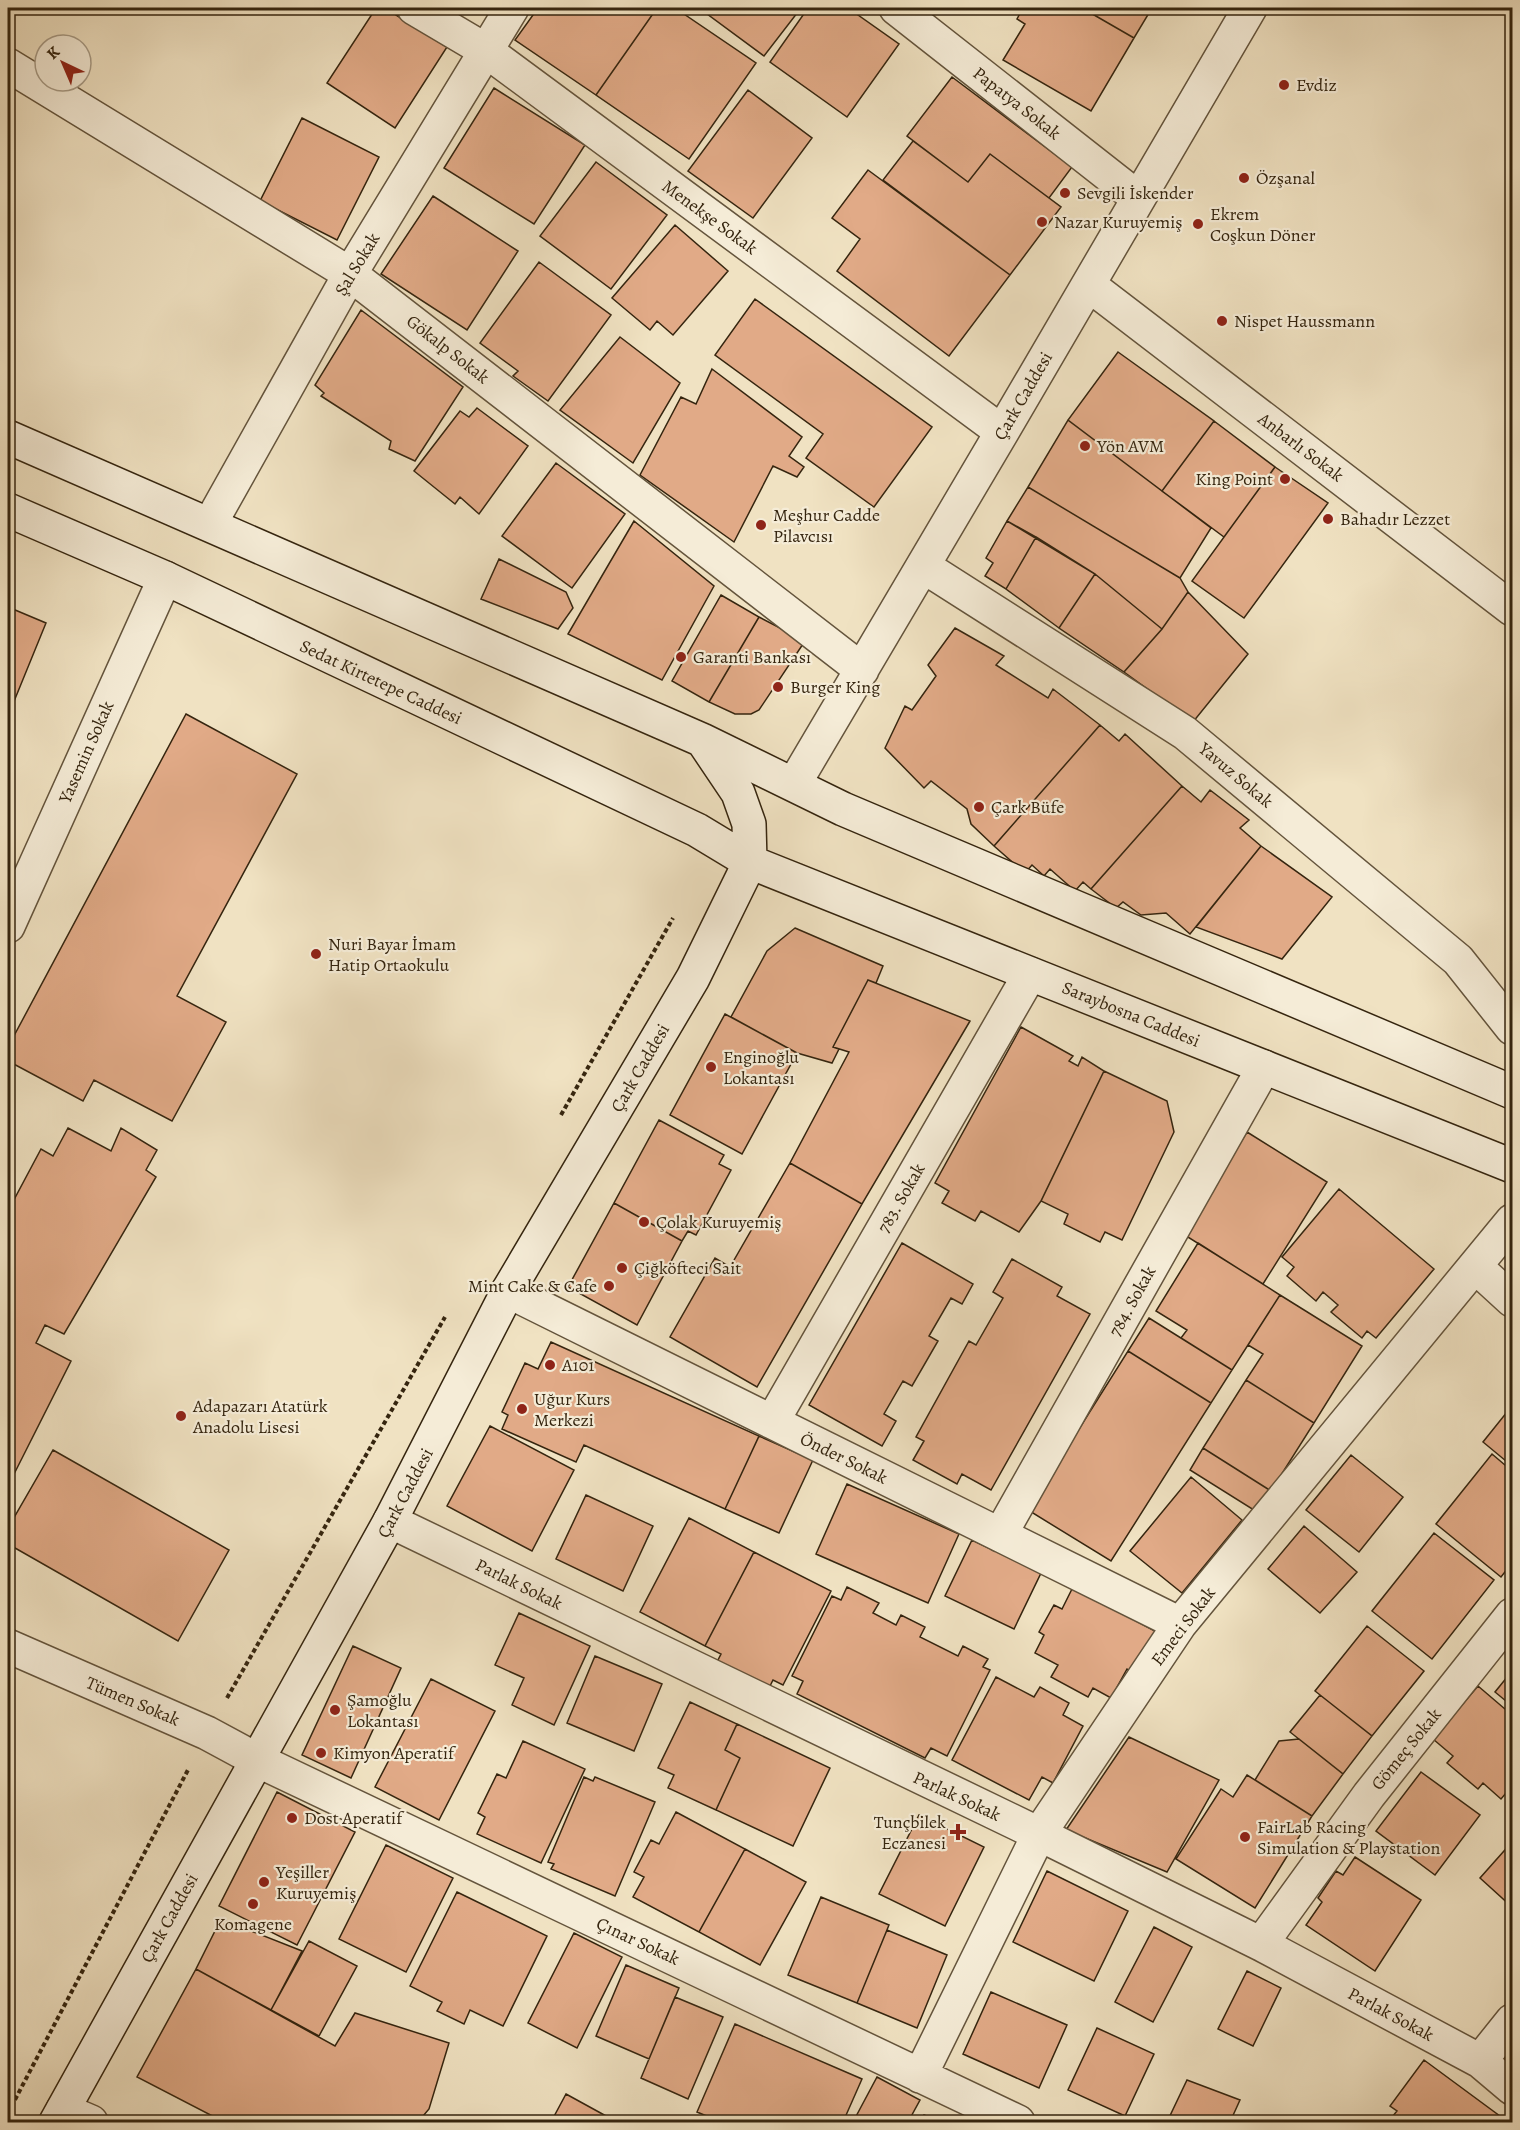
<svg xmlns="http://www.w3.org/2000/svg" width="1520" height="2130" viewBox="0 0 1520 2130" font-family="Alegreya,serif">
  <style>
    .building { fill: #e1aa87; stroke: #35250f; stroke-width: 1.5 }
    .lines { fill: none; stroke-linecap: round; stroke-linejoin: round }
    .street-casing { stroke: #64543c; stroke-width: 36 }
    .secondary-casing { stroke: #35250f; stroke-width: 36 }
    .path { stroke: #35250f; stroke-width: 4; stroke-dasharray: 4.5 3; stroke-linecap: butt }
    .street { stroke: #f5ecd7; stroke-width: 33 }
    .secondary { stroke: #f5ecd7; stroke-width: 33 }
    .poi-dot { fill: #8f2418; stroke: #f5ecd7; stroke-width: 2 }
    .labels { text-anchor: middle; stroke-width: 4.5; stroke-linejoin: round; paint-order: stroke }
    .poi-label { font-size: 18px; fill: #35250f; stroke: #f5ecd7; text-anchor: start }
    .street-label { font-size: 18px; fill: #35250f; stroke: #f5ecd7 }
  </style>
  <rect width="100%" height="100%" fill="#f0e2c2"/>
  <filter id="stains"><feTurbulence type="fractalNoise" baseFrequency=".00333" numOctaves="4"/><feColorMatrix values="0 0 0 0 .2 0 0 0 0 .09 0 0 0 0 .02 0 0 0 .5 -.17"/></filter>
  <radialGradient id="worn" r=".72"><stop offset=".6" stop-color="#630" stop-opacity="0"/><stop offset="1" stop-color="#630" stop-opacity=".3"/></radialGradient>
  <path class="building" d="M376 8H385L447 47 395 128 327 83Z
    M538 8H657L596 95 515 40Z
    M657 8H675L756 63 689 159 596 95Z
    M699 8H801L764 56Z
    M808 8H848L899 44 847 117 770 62Z
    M1023 8H1082L1134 38 1091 111 1003 60 1025 24 1017 19Z
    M1082 8H1152L1134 38Z
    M952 77 1072 167 1049 198 990 154 968 182 907 136Z
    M494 88 585 145 534 224 444 168Z
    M748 90 812 138 753 218 688 171Z
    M302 118 379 157 337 240 260 201Z
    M913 141 968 182 990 154 1061 207 1010 275 883 180Z
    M596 162 667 215 611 289 540 236Z
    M868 170 1010 275 949 356 837 271 860 239 832 218Z
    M433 196 518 251 467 330 381 274Z
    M675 225 728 271 673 335 657 321 650 330 612 298Z
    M539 262 611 315 548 401 513 376 518 371 480 343Z
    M755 299 932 427 874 507 806 458 823 434 715 355Z
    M361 310 463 387 415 461 389 449 391 441 321 396 324 393 315 385Z
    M620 337 680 383 633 463 560 410Z
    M1118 352 1214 421 1162 491 1068 420Z
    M712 369 802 437 789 456 804 467 797 477 773 466 734 542 640 475 681 397 696 404Z
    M477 408 528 446 479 514 460 497 455 504 414 471 460 411 469 417Z
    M1068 420 1211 528 1180 578 1028 487Z
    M1214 421 1275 467 1224 537 1162 491Z
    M556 463 625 514 572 588 502 536Z
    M1275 467 1328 503 1244 618 1192 581Z
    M1028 487 1180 578 1188 592 1162 629 1095 574 1007 521Z
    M634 521 714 586 662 680 568 634Z
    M1007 521 1036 537 1006 589 985 576 993 563 986 558Z
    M1036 537 1095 574 1059 628 1006 589Z
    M499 559 566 592 573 608 558 629 481 599Z
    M1095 574 1162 629 1124 672 1059 628Z
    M1188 592 1248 654 1193 722 1124 672 1162 629Z
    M721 595 759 617 709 702 672 681Z
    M8 607 46 623 8 716Z
    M759 617 805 641 759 710 751 714H735L709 702Z
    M955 628 1004 656 996 665 1048 698 1053 689 1100 725 994 846 971 824 967 809 931 781 924 788 885 748 905 706 912 710 936 676 928 665Z
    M186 714 297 774 177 996 226 1022 172 1121 94 1080 83 1101 8 1061V1047Z
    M1100 725 1119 741 1125 734 1182 786 1091 889 1083 882 1075 891 1050 869 1044 876 1032 865 1025 873 994 846Z
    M1182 786 1201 802 1210 790 1249 820 1240 828 1261 846 1190 934 1166 913 1141 915 1123 902 1116 908 1091 889Z
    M1261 846 1332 897 1282 959 1196 927Z
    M795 928 883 966 876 983 868 980 833 1047 839 1049 832 1063 797 1053 731 1017 767 951Z
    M868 980 970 1021 862 1204 790 1163 849 1052 833 1047Z
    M725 1014 797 1053 742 1154 670 1115Z
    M1021 1027 1073 1056 1069 1061 1078 1066 1082 1057 1104 1071 1041 1201 1019 1232 981 1211 975 1221 942 1203 949 1191 935 1183Z
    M1104 1071 1167 1101 1174 1132 1122 1240 1105 1232 1100 1242 1064 1224 1068 1214 1041 1201Z
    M659 1120 724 1155 719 1164 731 1170 696 1235 688 1231 682 1241 614 1203Z
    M68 1128 111 1151 121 1128 157 1150 146 1170 156 1177 64 1334 45 1325 36 1343 71 1361 8 1486V1211L41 1149 53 1156Z
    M1247 1132 1327 1182 1263 1284 1183 1234Z
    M790 1163 862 1204 757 1387 670 1337 715 1258 730 1267Z
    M1339 1189 1434 1269 1376 1338 1367 1331 1362 1338 1331 1312 1338 1305 1323 1292 1316 1301 1287 1276 1294 1267 1282 1257Z
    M614 1203 682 1241 637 1325 568 1287Z
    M902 1243 973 1284 962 1304 951 1298 929 1336 938 1341 912 1386 903 1381 884 1414 896 1421 882 1446 809 1405Z
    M1198 1243 1280 1295 1232 1370 1181 1338 1187 1330 1156 1311Z
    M1012 1259 1062 1287 1057 1296 1090 1314 991 1490 962 1474 957 1484 913 1460 924 1441 916 1437 969 1341 976 1345 1003 1298 993 1292Z
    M1280 1295 1362 1346 1314 1423 1246 1380 1263 1354 1248 1345Z
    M1149 1318 1232 1370 1211 1403 1128 1351Z
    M551 1342 759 1436 725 1509 584 1445 576 1462 502 1429 508 1415 502 1412 525 1363 538 1369Z
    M1128 1351 1211 1403 1111 1561 1028 1510Z
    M1246 1380 1314 1423 1271 1491 1203 1448Z
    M1507 1412 1512 1416V1466L1483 1442Z
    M490 1426 574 1470 532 1551 447 1506Z
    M759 1436 813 1460 779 1533 725 1509Z
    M1203 1448 1271 1491 1257 1512 1190 1470Z
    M53 1450 229 1550 178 1641 8 1544V1528Z
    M1492 1454 1512 1471V1563L1501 1577 1436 1524Z
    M1351 1455 1403 1497 1359 1552 1306 1510Z
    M1191 1477 1242 1520 1182 1593 1130 1551Z
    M847 1484 959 1534 928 1603 816 1554Z
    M586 1495 653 1526 623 1591 556 1559Z
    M689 1518 754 1552 705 1646 640 1612Z
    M1304 1526 1357 1572 1320 1613 1268 1569Z
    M1434 1533 1494 1580 1432 1659 1372 1611Z
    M972 1540 1041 1573 1014 1629 945 1596Z
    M754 1552 831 1591 783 1685 773 1680 769 1688 717 1662 721 1654 705 1646Z
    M847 1587 879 1603 873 1613 896 1625 901 1615 925 1627 920 1637 958 1656 963 1646 988 1659 983 1667 990 1670 947 1756 931 1748 925 1758 797 1694 803 1681 792 1676 832 1596 841 1600Z
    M1073 1587 1155 1631 1133 1673 1127 1669 1111 1698 1093 1688 1088 1697 1051 1677 1058 1665 1035 1653 1044 1635 1039 1632 1054 1605 1062 1609Z
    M519 1613 590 1646 554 1725 512 1705 524 1678 495 1665Z
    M1367 1626 1424 1671 1372 1736 1315 1691Z
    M353 1646 401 1668 351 1778 302 1755Z
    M595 1656 662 1684 634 1751 567 1723Z
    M1512 1671V1706L1495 1692Z
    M996 1677 1034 1697 1040 1687 1069 1703 1063 1715 1083 1726 1053 1783 1042 1777 1029 1800 952 1760Z
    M431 1679 495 1711 439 1820 375 1787Z
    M1478 1686 1512 1715V1786L1501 1799 1483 1783 1478 1789 1447 1763 1453 1756 1433 1739Z
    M1320 1695 1372 1736 1343 1774 1290 1732Z
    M690 1702 737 1724 725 1750 740 1758 716 1810 668 1788 674 1775 658 1768Z
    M737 1724 830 1768 793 1846 716 1810 740 1758 725 1750Z
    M1129 1737 1219 1780 1167 1872 1066 1830Z
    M1299 1739 1343 1774 1312 1816 1255 1780 1279 1741Z
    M523 1741 585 1769 541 1863 477 1834 485 1817 478 1813 497 1774 506 1778Z
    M1421 1772 1480 1815 1435 1875 1376 1831Z
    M1247 1775 1312 1816 1255 1908 1176 1859 1221 1789 1233 1797Z
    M584 1777 593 1781 595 1777 655 1802 615 1896 551 1869 554 1864 548 1862Z
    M277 1792 355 1832 297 1945 219 1906Z
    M676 1812 745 1849 699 1932 633 1897 644 1877 634 1872 651 1840 659 1844Z
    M919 1815 984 1847 945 1926 879 1894Z
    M1512 1842V1907L1480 1878Z
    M386 1845 453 1878 406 1972 339 1939Z
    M745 1849 806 1882 760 1965 699 1932Z
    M1355 1857 1421 1900 1375 1971 1306 1925 1322 1902 1318 1898 1336 1871 1343 1875Z
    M1047 1871 1128 1911 1094 1981 1013 1942Z
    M457 1892 547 1936 503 2026 470 2010 464 2024 437 2011 442 2002 410 1986Z
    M821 1897 889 1925 857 2003 788 1975Z
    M221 1919 302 1951 271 2010 196 1969Z
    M1154 1927 1192 1947 1153 2022 1115 2002Z
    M887 1930 947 1955 917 2028 857 2003Z
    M574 1933 622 1957 577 2048 528 2023Z
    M309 1941 357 1966 319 2036 271 2010Z
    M626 1965 679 1988 649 2059 596 2036Z
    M196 1969 335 2046 355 2013 449 2043 429 2109 418 2122H224L137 2077Z
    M1247 1971 1281 1988 1253 2046 1218 2029Z
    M991 1992 1067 2025 1039 2088 963 2054Z
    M675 1997 723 2017 688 2099 641 2078Z
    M735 2024 862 2079 843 2122H721L697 2112Z
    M1097 2028 1154 2054 1125 2116 1068 2090Z
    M1424 2060 1508 2122H1388L1397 2111 1390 2106Z
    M877 2077 920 2100 908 2122H853Z
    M1187 2080 1240 2100 1230 2122H1167Z
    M566 2094 617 2122H551Z
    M924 2115 941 2122H920Z"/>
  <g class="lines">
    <defs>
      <path id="street" d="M414 8 485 50 1002 432
        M896 8 1138 198
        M8 65 350 274 862 670
        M1089 285 1512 609
        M210 524 350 274 512 8
        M923 566 1185 733 1458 960 1512 1028
        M794 784 1002 432 1250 8
        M8 926 165 578
        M1476 1267 1512 1300
        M508 1291 1180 1624
        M772 1422 1030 974
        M390 1521 1039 1834 1261 1944 1480 2061 1512 2088
        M1000 1535 1264 1067
        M8 1646 207 1733 257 1760 1018 2122
        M1261 1944 1369 1795 1512 1615
        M1480 2061 1512 2021
        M920 2076 1039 1834 1180 1624 1512 1221
        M63 2110 91 2122"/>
      <path id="secondary" d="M8 437 702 740 843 809 1512 1092
        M8 510 165 578 697 830 750 862 1512 1166
        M56 2122 390 1521 508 1291 693 978 750 862 749 824 738 793 703 741"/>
    </defs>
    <use href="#street" class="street-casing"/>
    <use href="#secondary" class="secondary-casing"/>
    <path class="path" d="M561 1115 673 918
      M227 1698 445 1317
      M8 2113 189 1768"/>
    <use href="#street" class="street"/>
    <use href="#secondary" class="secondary"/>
  </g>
  <g class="poi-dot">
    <circle cx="1284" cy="85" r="6"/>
    <circle cx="1244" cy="178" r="6"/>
    <circle cx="1065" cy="193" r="6"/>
    <circle cx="1042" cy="222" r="6"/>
    <circle cx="1198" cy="224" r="6"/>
    <circle cx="1222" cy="321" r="6"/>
    <circle cx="1085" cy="446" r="6"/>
    <circle cx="1285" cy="479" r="6"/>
    <circle cx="1328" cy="519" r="6"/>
    <circle cx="761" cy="525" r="6"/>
    <circle cx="681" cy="657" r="6"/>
    <circle cx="778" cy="687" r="6"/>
    <circle cx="979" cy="807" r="6"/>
    <circle cx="316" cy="954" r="6"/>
    <circle cx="711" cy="1067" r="6"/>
    <circle cx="644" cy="1222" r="6"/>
    <circle cx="622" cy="1268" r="6"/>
    <circle cx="609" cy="1286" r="6"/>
    <circle cx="550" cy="1365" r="6"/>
    <circle cx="522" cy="1409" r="6"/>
    <circle cx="181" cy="1416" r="6"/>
    <circle cx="335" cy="1710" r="6"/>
    <circle cx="321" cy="1753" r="6"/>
    <circle cx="292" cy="1818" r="6"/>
    <path d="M955 1823h6v6h6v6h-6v6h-6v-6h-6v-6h6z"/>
    <circle cx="1245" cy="1837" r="6"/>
    <circle cx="264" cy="1882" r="6"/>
    <circle cx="253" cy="1904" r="6"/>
  </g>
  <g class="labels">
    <g class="poi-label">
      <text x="1296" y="91">Evdiz</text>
      <text x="1256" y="184">Özşanal</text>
      <text x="1077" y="199">Sevgili İskender</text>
      <text x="1210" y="220">Ekrem<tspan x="1210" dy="21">Coşkun Döner</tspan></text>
      <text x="1054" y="228">Nazar Kuruyemiş</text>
      <text x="1234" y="327">Nispet Haussmann</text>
      <text x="1097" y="452">Yön AVM</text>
      <text x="1273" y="485" text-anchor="end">King Point</text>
      <text x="773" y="521">Meşhur Cadde<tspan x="773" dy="21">Pilavcısı</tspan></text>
      <text x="1340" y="525">Bahadır Lezzet</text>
      <text x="693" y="663">Garanti Bankası</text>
      <text x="790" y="693">Burger King</text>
      <text x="991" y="813">Çark Büfe</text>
      <text x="328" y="950">Nuri Bayar İmam<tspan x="328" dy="21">Hatip Ortaokulu</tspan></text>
      <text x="723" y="1063">Enginoğlu<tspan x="723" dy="21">Lokantası</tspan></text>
      <text x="656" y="1228">Çolak Kuruyemiş</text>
      <text x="634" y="1274">Çiğköfteci Sait</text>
      <text x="597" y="1292" text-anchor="end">Mint Cake &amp; Cafe</text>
      <text x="562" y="1371">A101</text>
      <text x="534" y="1405">Uğur Kurs<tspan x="534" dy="21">Merkezi</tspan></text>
      <text x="193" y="1412">Adapazarı Atatürk<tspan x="193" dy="21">Anadolu Lisesi</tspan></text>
      <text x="347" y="1706">Şamoğlu<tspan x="347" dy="21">Lokantası</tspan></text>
      <text x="333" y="1759">Kimyon Aperatif</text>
      <text x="304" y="1824">Dost Aperatif</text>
      <text x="946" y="1828" text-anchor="end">Tunçbilek<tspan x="946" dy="21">Eczanesi</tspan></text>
      <text x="1257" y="1833">FairLab Racing<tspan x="1257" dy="21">Simulation &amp; Playstation</tspan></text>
      <text x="276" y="1878">Yeşiller<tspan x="276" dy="21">Kuruyemiş</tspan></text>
      <text x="253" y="1930" text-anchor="middle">Komagene</text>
    </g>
    <g class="street-label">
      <text transform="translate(1017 103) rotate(38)" y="6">Papatya Sokak</text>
      <text transform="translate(710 217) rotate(36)" y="6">Menekşe Sokak</text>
      <text transform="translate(357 264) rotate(-59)" y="6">Şal Sokak</text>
      <text transform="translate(448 349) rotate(38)" y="6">Gökalp Sokak</text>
      <text transform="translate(1023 396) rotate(-60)" y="6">Çark Caddesi</text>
      <text transform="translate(1301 447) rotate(37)" y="6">Anbarlı Sokak</text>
      <text transform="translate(381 682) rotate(25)" y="6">Sedat Kirtetepe Caddesi</text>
      <text transform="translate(86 752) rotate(-66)" y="6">Yasemin Sokak</text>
      <text transform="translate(1236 775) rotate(40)" y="6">Yavuz Sokak</text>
      <text transform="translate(1131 1014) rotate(22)" y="6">Saraybosna Caddesi</text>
      <text transform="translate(640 1068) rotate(-60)" y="6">Çark Caddesi</text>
      <text transform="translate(901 1198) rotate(-60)" y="6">783. Sokak</text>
      <text transform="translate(1132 1301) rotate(-61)" y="6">784. Sokak</text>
      <text transform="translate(844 1458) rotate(26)" y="6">Önder Sokak</text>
      <text transform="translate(405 1493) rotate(-62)" y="6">Çark Caddesi</text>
      <text transform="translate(519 1584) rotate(26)" y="6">Parlak Sokak</text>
      <text transform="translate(1183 1626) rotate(-53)" y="6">Emeci Sokak</text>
      <text transform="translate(133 1701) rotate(23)" y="6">Tümen Sokak</text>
      <text transform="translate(1406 1749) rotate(-51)" y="6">Gömeç Sokak</text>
      <text transform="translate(957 1796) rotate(25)" y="6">Parlak Sokak</text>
      <text transform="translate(169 1918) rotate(-61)" y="6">Çark Caddesi</text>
      <text transform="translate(638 1941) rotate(25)" y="6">Çınar Sokak</text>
      <text transform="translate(1391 2014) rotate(28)" y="6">Parlak Sokak</text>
    </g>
  </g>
  <rect width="1520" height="2130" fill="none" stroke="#f0e2c2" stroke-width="30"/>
  <rect x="9" y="9" width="1502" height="2112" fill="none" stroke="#35250f" stroke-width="3"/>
  <rect x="15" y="15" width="1490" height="2100" fill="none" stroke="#35250f" stroke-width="1.5"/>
  <g transform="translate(63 63) rotate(316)"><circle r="28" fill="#f5ecd7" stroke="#a89c87" stroke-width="1.5"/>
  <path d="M0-4.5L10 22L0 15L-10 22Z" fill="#8f2418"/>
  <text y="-9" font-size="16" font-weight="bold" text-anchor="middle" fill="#35250f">K</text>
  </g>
  <rect width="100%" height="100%" filter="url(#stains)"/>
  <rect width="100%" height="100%" fill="url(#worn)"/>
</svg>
